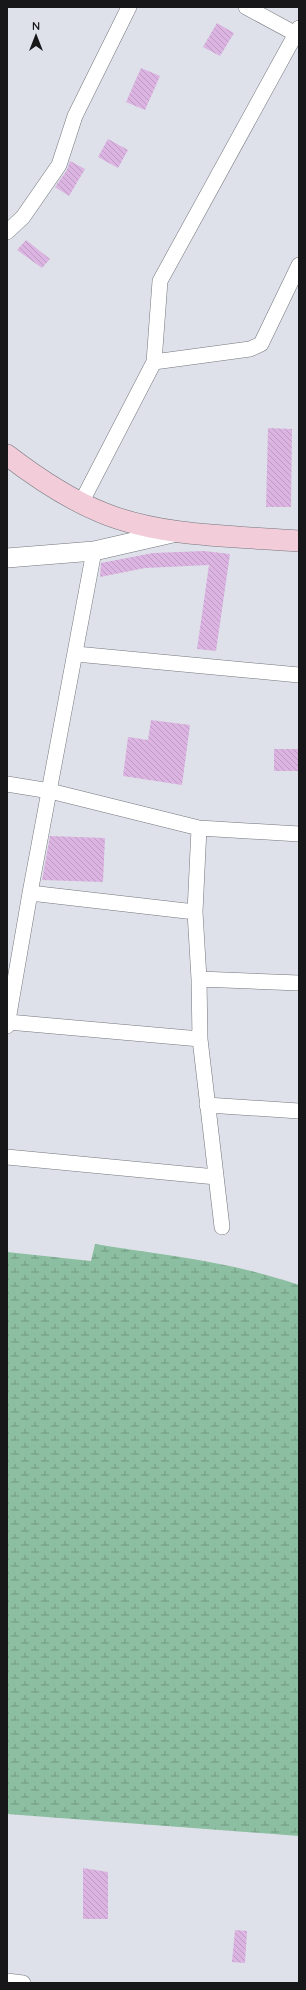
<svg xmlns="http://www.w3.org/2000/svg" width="306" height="1990" viewBox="0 0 306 1990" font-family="Quicksand,sans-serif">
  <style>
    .wetland { fill: url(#wetland-marsh) }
    .building { fill: url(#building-back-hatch) }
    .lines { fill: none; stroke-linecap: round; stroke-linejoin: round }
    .minor-casing { stroke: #74767d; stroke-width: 16 }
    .tertiary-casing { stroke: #74767d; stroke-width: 20 }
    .secondary-casing { stroke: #74767d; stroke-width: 22 }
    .minor { stroke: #fff; stroke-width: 15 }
    .tertiary { stroke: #fff; stroke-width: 19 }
    .secondary { stroke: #f2ccd9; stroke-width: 21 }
  </style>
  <defs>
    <pattern id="wetland-marsh" width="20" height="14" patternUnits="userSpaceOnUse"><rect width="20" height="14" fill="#8cbea1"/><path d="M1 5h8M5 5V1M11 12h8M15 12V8" fill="none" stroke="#719982"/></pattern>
    <pattern id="building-back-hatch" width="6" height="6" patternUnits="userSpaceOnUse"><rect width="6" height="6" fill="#dcb4e2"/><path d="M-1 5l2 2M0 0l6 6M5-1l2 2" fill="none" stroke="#bc9ac1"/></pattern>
  </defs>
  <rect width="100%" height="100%" fill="#dee1e9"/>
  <path class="wetland" d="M95 1244C164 1255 233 1262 299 1285V1836L7 1814V1252L91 1261Z"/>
  <path class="building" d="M217 23 234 33 220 56 203 47Z
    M141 68 160 76 145 110 126 102Z
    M108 139 128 150 118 168 98 157Z
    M70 161 85 169 69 196 55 187 67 170Z
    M26 240 50 259 42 268 17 250Z
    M268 428 292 429 291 507H266Z
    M204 551 230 554 216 651 197 649 209 565 145 568 100 577 101 563 153 553Z
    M151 720 190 725 182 785 123 776 128 737 148 740Z
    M274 749H299V771H274Z
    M50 836 105 838 103 882 42 880Z
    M83 1868 108 1872V1919H83Z
    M235 1930 247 1931 245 1963 232 1962Z"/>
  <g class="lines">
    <defs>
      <path id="minor" d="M246 7 296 34
        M7 232 23 217 59 165 75 116 129 7
        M154 362 250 349 261 344 299 265
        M81 503 154 362 160 281 299 28
        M76 654 299 675
        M7 784 50 791 199 828 299 834
        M199 828 195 912 199 979 200 1039 222 1227
        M30 893 195 912
        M199 979 299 983
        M8 1022 200 1039
        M7 1026 30 893 94 551
        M207 1105 299 1111
        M7 1157 216 1177
        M7 1981 23 1983"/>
      <path id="tertiary" d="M7 558 94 551 177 532"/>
      <path id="secondary" d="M7 455C37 478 68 499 103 513 162 537 236 536 299 541"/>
    </defs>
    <use href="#minor" class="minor-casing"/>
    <use href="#tertiary" class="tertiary-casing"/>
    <use href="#secondary" class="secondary-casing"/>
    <use href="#minor" class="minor"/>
    <use href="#tertiary" class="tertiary"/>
    <use href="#secondary" class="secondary"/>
  </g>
  <rect width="306" height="1990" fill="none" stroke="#17171a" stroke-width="16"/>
  <g transform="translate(36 36)" stroke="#dee1e9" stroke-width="3" paint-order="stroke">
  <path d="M0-3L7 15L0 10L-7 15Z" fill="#17171a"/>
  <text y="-6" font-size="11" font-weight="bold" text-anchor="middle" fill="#17171a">N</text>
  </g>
</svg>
